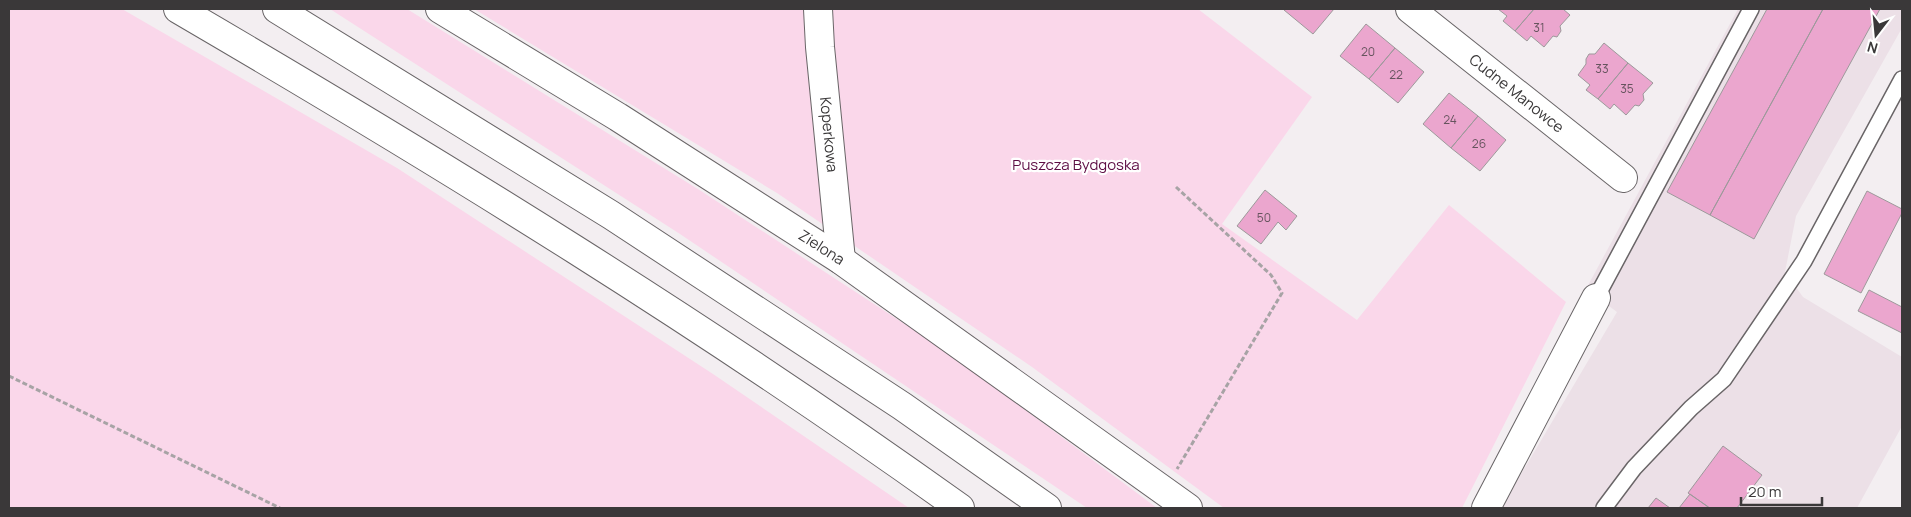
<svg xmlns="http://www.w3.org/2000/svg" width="1911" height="517" viewBox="0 0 1911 517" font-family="Manrope,sans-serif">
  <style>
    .built { fill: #ece0e7 }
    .green { fill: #fad7ea }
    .building { fill: #eba6ce; stroke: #9d999b }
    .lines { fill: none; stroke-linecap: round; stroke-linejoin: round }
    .service-casing { stroke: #696567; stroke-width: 18 }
    .minor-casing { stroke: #696567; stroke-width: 30 }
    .tertiary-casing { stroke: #696567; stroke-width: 30 }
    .motorway-casing { stroke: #696567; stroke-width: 30 }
    .path { stroke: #a7a3a5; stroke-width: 3; stroke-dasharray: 5 2.5; stroke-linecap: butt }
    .service { stroke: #fff; stroke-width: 15 }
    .minor { stroke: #fff; stroke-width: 28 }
    .tertiary { stroke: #fff; stroke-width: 28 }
    .motorway { stroke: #fff; stroke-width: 28 }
    .labels { text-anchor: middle; stroke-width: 4.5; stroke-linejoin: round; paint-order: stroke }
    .number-label { font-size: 12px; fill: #66545e }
    .street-label { font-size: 15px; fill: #3a3839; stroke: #fff }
    .park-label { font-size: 15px; fill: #5d0d44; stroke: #fff }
  </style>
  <rect width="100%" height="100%" fill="#f3eef1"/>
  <path class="built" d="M1738 9H1902V28L1796 216 1785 272 1803 297 1902 357V426L1857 508H1501L1617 312 1586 289Z"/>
  <path class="green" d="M9 9H122L397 168 713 374 909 508H9Z
    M330 9H407L701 191 949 353 1157 508H1087L680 234Z
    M474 9H1198L1312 97 1222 224 1357 320 1449 205 1566 302 1462 508H1224L1032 367 777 193Z"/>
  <path class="building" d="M1286 9H1334L1313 34 1284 10Z
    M1498 9H1534L1515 31 1503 21 1507 16Z
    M1534 9H1563L1570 15 1560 26 1561 31 1557 37 1553 36 1544 47 1531 36 1527 41 1515 31Z
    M1767 9H1823L1710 215 1667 192Z
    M1823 9H1880L1754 239 1710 215Z
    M1366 24 1395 48 1369 79 1340 56Z
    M1604 43 1628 63 1598 99 1586 90 1590 85 1578 75 1586 64V59L1589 54H1595Z
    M1395 48 1424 72 1398 103 1369 79Z
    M1628 63 1653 83 1643 94 1644 100 1639 106 1635 105 1626 115 1614 104 1610 109 1598 99Z
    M1449 93 1478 116 1451 148 1423 124Z
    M1478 116 1506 140 1480 171 1451 148Z
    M1265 190 1297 216 1286 230 1278 222 1261 244 1237 226Z
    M1867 191 1902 209V213L1861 293 1824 274Z
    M1869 290 1902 307V333L1858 311Z
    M1723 446 1762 475 1737 508H1710L1688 493Z
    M1690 494 1708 507V508H1679Z
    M1656 498 1670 508H1648Z"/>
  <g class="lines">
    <defs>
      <path id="service" d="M1596 298 1751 9
        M1604 508 1634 468 1691 408 1724 379 1804 261 1902 79"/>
      <g id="minor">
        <path id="s1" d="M818 9 820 47 841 260"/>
        <path id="s2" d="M1410 9 1623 178"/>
        <path d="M1486 508 1596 298"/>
      </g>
      <g id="tertiary">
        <path id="s3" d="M440 9 618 117 841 260 1188 508"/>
      </g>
      <path id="motorway" d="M178 9C445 165 709 328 960 508
        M277 9 611 215 902 406 1047 508"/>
    </defs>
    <use href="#service" class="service-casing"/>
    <use href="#minor" class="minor-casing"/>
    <use href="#tertiary" class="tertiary-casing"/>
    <use href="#motorway" class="motorway-casing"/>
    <path class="path" d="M1176 187 1271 275 1282 293 1177 469
      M9 376 280 508"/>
    <use href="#service" class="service"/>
    <use href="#minor" class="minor"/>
    <use href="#tertiary" class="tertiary"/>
    <use href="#motorway" class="motorway"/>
  </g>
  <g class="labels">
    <g class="number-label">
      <text x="1539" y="32">31</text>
      <text x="1368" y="56">20</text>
      <text x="1602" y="73">33</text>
      <text x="1396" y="79">22</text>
      <text x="1627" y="93">35</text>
      <text x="1450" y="124">24</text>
      <text x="1479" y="148">26</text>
      <text x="1264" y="222">50</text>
    </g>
    <g class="street-label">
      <text dy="5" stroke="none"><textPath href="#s2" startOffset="136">Cudne Manowce</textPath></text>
      <text dy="5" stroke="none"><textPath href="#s1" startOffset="126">Koperkowa</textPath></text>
      <text dy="5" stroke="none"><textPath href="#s3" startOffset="450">Zielona</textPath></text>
    </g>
    <g class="park-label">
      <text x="1076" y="170">Puszcza Bydgoska</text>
    </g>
  </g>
  <rect width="1911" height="517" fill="none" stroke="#3a3839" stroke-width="20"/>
  <g transform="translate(1876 35) rotate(196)" stroke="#ffffff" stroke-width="4" paint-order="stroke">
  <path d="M0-4L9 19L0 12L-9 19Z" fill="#3a3839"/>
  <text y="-8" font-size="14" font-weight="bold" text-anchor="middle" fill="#3a3839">N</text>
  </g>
  <path d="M1741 497v8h81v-8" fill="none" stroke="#3a3839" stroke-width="2.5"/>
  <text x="1748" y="497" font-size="15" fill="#3a3839" stroke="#ffffff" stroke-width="4" paint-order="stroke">20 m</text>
</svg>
